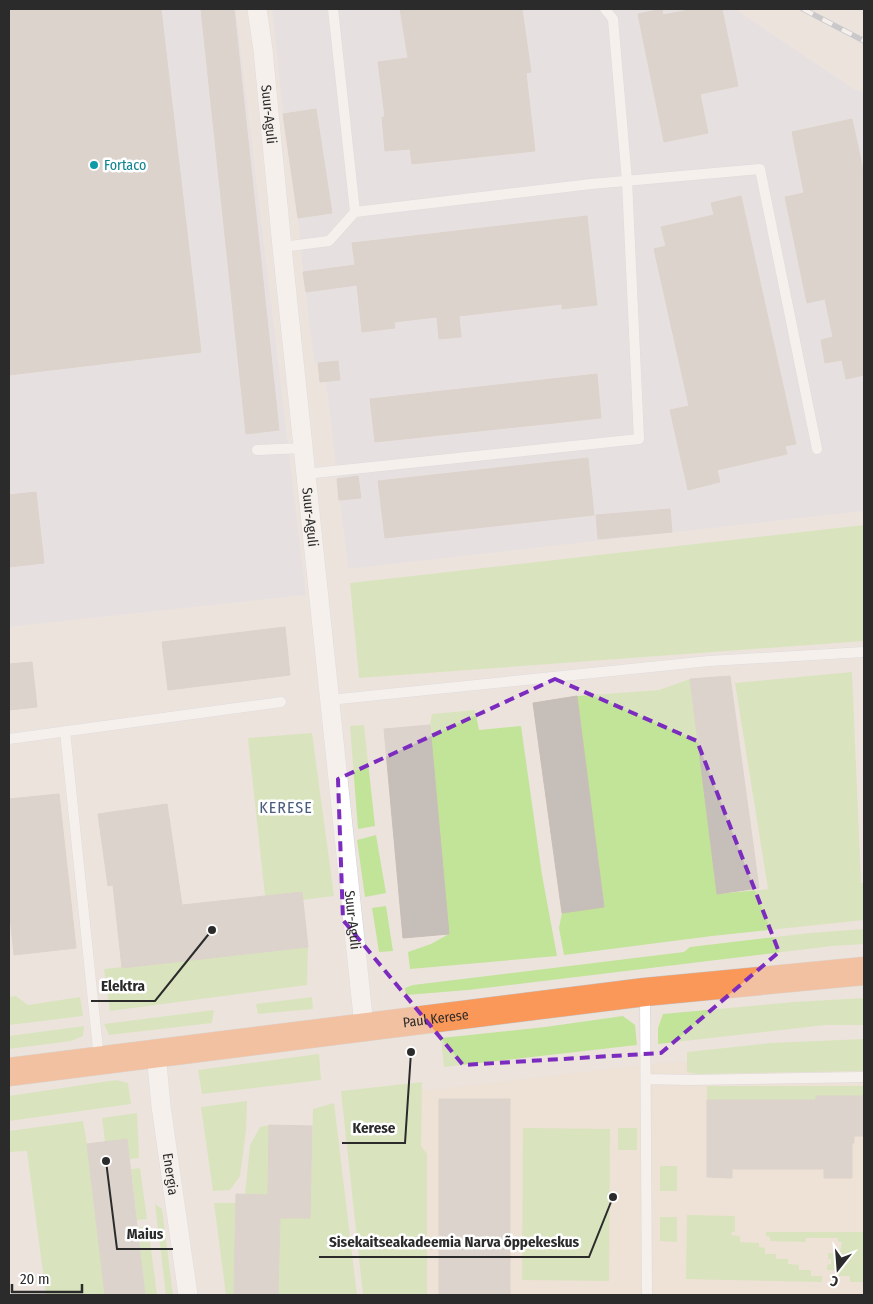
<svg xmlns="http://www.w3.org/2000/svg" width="873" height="1304" viewBox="0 0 873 1304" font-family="'Fira Sans Condensed',sans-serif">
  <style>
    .industrial { fill: #dedde5 }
    .education { fill: #efddcc }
    .green { fill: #c1e499 }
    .building { fill: #c6beb8; stroke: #c9beb6 }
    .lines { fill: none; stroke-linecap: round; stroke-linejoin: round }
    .service-casing { stroke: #cbd2dd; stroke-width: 11 }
    .minor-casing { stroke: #cbd2dd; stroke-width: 20 }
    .trunk-casing { stroke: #c4c4c4; stroke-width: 29 }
    .service { stroke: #fff; stroke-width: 10 }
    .minor { stroke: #fff; stroke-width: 19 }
    .trunk { stroke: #f99859; stroke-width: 28 }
    .rail-casing { stroke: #9fa7b6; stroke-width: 5.5 }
    .rail { stroke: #fff; stroke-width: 4; stroke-dasharray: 11; stroke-linecap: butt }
    .marked { fill: none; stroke: #7b2cbf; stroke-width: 4; stroke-dasharray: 10 6; stroke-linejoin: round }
    .culture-dot { fill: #0f9aa8; stroke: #fff; stroke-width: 2 }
    .labels { text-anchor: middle; stroke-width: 5; stroke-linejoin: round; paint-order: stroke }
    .street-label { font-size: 14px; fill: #2b2b2b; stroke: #fff }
    .culture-label { font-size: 14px; fill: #0d838f; stroke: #fff; text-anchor: start }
    .quarter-label { font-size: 16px; letter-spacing: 1px; fill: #4a5d7d; stroke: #fff }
    .leader { fill: none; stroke: #2b2b2b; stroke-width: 2 }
    .callout-dot { fill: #2b2b2b; stroke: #fff; stroke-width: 2 }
    .callout-label { font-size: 15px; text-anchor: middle; font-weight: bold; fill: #2b2b2b; stroke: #fff; stroke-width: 5; stroke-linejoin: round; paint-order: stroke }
  </style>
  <rect width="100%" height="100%" fill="#ede3dd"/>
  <path class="industrial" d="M9 9H236L306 595 9 627Z
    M272 9H735L854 89 864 92V511L348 569 325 373 314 361 303 272 298 218 283 114Z"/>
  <path class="education" d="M864 1055V1295H371L353 1099 662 1063Z"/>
  <path class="green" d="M864 525V641L359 678 350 583Z
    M852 672 861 883H864V920L712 936 564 955 559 928 562 913 604 906 577 696 659 690 690 679 717 894 768 889 735 683Z
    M475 710 479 730 521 726 542 875 557 956 410 969 408 952 431 944 449 934 430 725 432 714Z
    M364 725 375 826 358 829 350 726Z
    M312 733 334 896 303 900 265 896 248 738Z
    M376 835 386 893 365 897 357 840Z
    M386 906 393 951 379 952 372 908Z
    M864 929V944L832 946 468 990 406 995 405 988 413 985 684 952 690 947 810 933Z
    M308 947 307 985 110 1011 104 969Z
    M16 996 28 1005 80 997 83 1016 9 1025V997Z
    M312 997 313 1009 258 1014 256 1004Z
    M864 998V1025H825L658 1044V1028L663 1014 794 1002Z
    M214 1010 212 1023 109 1035 104 1024Z
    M623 1016 635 1025 637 1045 444 1067 441 1038 545 1027Z
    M84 1026 83 1036 71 1041 9 1049V1036Z
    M864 1039V1071L697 1074 687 1072V1052L771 1043Z
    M319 1054 321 1080 202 1094 198 1070Z
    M116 1080 128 1083 131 1104 9 1121V1096Z
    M422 1082 421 1146 427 1154V1295H363L341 1091Z
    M707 1086H864V1096H817L816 1100H707Z
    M247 1101 246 1131 240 1176 230 1190 213 1191 201 1107Z
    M334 1103 357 1295H278L280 1218H310L313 1109Z
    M137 1113 139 1158 130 1159 127 1140 105 1142 102 1118Z
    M83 1121 87 1144 105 1295H46L27 1151 9 1152V1131Z
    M269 1125 268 1195 245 1194 250 1145 260 1127Z
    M523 1128 610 1129 609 1281 522 1280Z
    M618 1128H637V1150H618Z
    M660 1166H677V1191H660Z
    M140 1168 147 1219 137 1220 131 1169Z
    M214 1203H236L234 1295H226Z
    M155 1204 162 1209 173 1295H166Z
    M687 1215 735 1216V1232H732L731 1235 740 1236V1242L759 1243V1247L765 1248V1254H776V1259H788V1264L799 1265V1270H811V1276H822V1282L686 1279Z
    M660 1217H677V1242L660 1241Z
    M148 1226 157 1295H145L138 1228Z
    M766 1232H864V1287L863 1282H850V1276H839V1270H827V1265L831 1264V1259H828V1253H840L842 1242H838V1238H806V1242L770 1241V1237L766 1236Z"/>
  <path class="building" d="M9 9H161L201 352 9 375Z
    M201 9H234L279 430 246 434Z
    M400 9H522L531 72 526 73 535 151 412 164 410 149 385 151 382 117H385L378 62 408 58Z
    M662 9 663 15 694 9H722L738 86 700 94 708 133 664 142 638 14Z
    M316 109 332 213 298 218 283 114Z
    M852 119 864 174V375L846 379 842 360 825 363 821 340 833 337 825 299 807 303 785 197 804 193 792 132Z
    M741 196 796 444 785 446 787 454 717 470 720 482 688 490 670 410 689 406 654 249 666 246 661 227 714 215 711 203Z
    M587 216 597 305 562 309V304L459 316 461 337 439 339 437 317 394 322 395 328 362 332 357 285 306 292 303 272 355 265 352 243Z
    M338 361 340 380 320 382 318 363Z
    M597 374 601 418 375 442 370 399Z
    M588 458 594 515 385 538 378 481Z
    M358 476 361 498 339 500 337 479Z
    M36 492 44 563 9 567V495Z
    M670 509 672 532 598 539 596 515Z
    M285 627 290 675 168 690 162 642Z
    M32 662 37 707 9 710V664Z
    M730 676 759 888 717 894 690 679Z
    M577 696 604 907 562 913 533 703Z
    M430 725 449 934 403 938 384 729Z
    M59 794 76 948 14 955 9 906V799Z
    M167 804 182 905 302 892 308 947 122 968 113 885 108 886 98 814Z
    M816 1096H864V1136H854V1143H852V1178H824V1169H732V1178L707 1177V1100H816Z
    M439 1099H510V1295H439Z
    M269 1125 312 1126 310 1218H280L278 1295H234L236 1194 268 1195Z
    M127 1139 145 1295H105L87 1144Z"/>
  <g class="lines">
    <defs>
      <path id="service" d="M333 9 355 212
        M282 247 329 241 355 212 591 184 760 169 817 449
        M257 450 303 448
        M305 474 639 439 627 181 613 19 605 9
        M329 700 709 661 864 652
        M65 731 99 1059
        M9 739 281 702
        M645 994 647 1295
        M647 1079 690 1080 864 1077"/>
      <g id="minor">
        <path id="s1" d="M257 9 263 50 282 247 364 1026"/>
        <path id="s2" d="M156 1053 161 1106 188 1295"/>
      </g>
      <g id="trunk">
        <path id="s3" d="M9 1072 645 992 864 971"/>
      </g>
    </defs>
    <use href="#service" class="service-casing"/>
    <use href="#minor" class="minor-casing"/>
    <use href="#trunk" class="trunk-casing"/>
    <use href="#service" class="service"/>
    <use href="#minor" class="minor"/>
    <use href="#trunk" class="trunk"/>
    <defs>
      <path id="rail" d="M803 9 864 41"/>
    </defs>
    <use href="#rail" class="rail-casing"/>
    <use href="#rail" class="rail"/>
  </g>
  <path d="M0 0H873V1304H0ZM555 679 697 741 779 952 661 1053 463 1065 343 920 338 779Z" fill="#ede3dd" fill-opacity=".55" fill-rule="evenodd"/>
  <path class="marked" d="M555 679 697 741 779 952 661 1053 463 1065 343 920 338 779Z"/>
  <circle class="culture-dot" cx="94" cy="165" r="5"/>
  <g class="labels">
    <g class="street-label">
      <text dy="5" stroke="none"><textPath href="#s1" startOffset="106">Suur-Aguli</textPath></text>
      <text dy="5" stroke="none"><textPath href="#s1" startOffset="511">Suur-Aguli</textPath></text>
      <text dy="5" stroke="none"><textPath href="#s1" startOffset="916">Suur-Aguli</textPath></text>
      <text dy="5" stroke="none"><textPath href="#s3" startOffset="430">Paul Kerese</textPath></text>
      <text dy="5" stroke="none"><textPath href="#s2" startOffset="122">Energia</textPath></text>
    </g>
    <g class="culture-label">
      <text x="104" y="170">Fortaco</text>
    </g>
    <g class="quarter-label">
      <text x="286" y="813">KERESE</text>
    </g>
  </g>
  <path class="leader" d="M212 930L155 1001H91M411 1052L405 1143H342M106 1161L117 1249H173M613 1197L589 1257H319"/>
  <g class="callout-dot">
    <circle cx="212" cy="930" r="5"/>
    <circle cx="411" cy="1052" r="5"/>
    <circle cx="106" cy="1161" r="5"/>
    <circle cx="613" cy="1197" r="5"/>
  </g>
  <g class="callout-label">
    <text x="123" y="991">Elektra</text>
    <text x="374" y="1133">Kerese</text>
    <text x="145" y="1239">Maius</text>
    <text x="454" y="1247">Sisekaitseakadeemia Narva õppekeskus</text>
  </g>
  <rect width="873" height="1304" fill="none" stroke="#2b2b2b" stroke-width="20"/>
  <g transform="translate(838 1269) rotate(197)" stroke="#ffffff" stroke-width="4" paint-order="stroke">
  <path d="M0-4L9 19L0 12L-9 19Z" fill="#2b2b2b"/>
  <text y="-8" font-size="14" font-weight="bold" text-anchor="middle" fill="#2b2b2b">С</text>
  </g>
  <path d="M12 1284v8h70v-8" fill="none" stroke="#2b2b2b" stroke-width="2.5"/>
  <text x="20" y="1284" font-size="15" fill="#2b2b2b" stroke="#ffffff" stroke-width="4" paint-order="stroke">20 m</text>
</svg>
